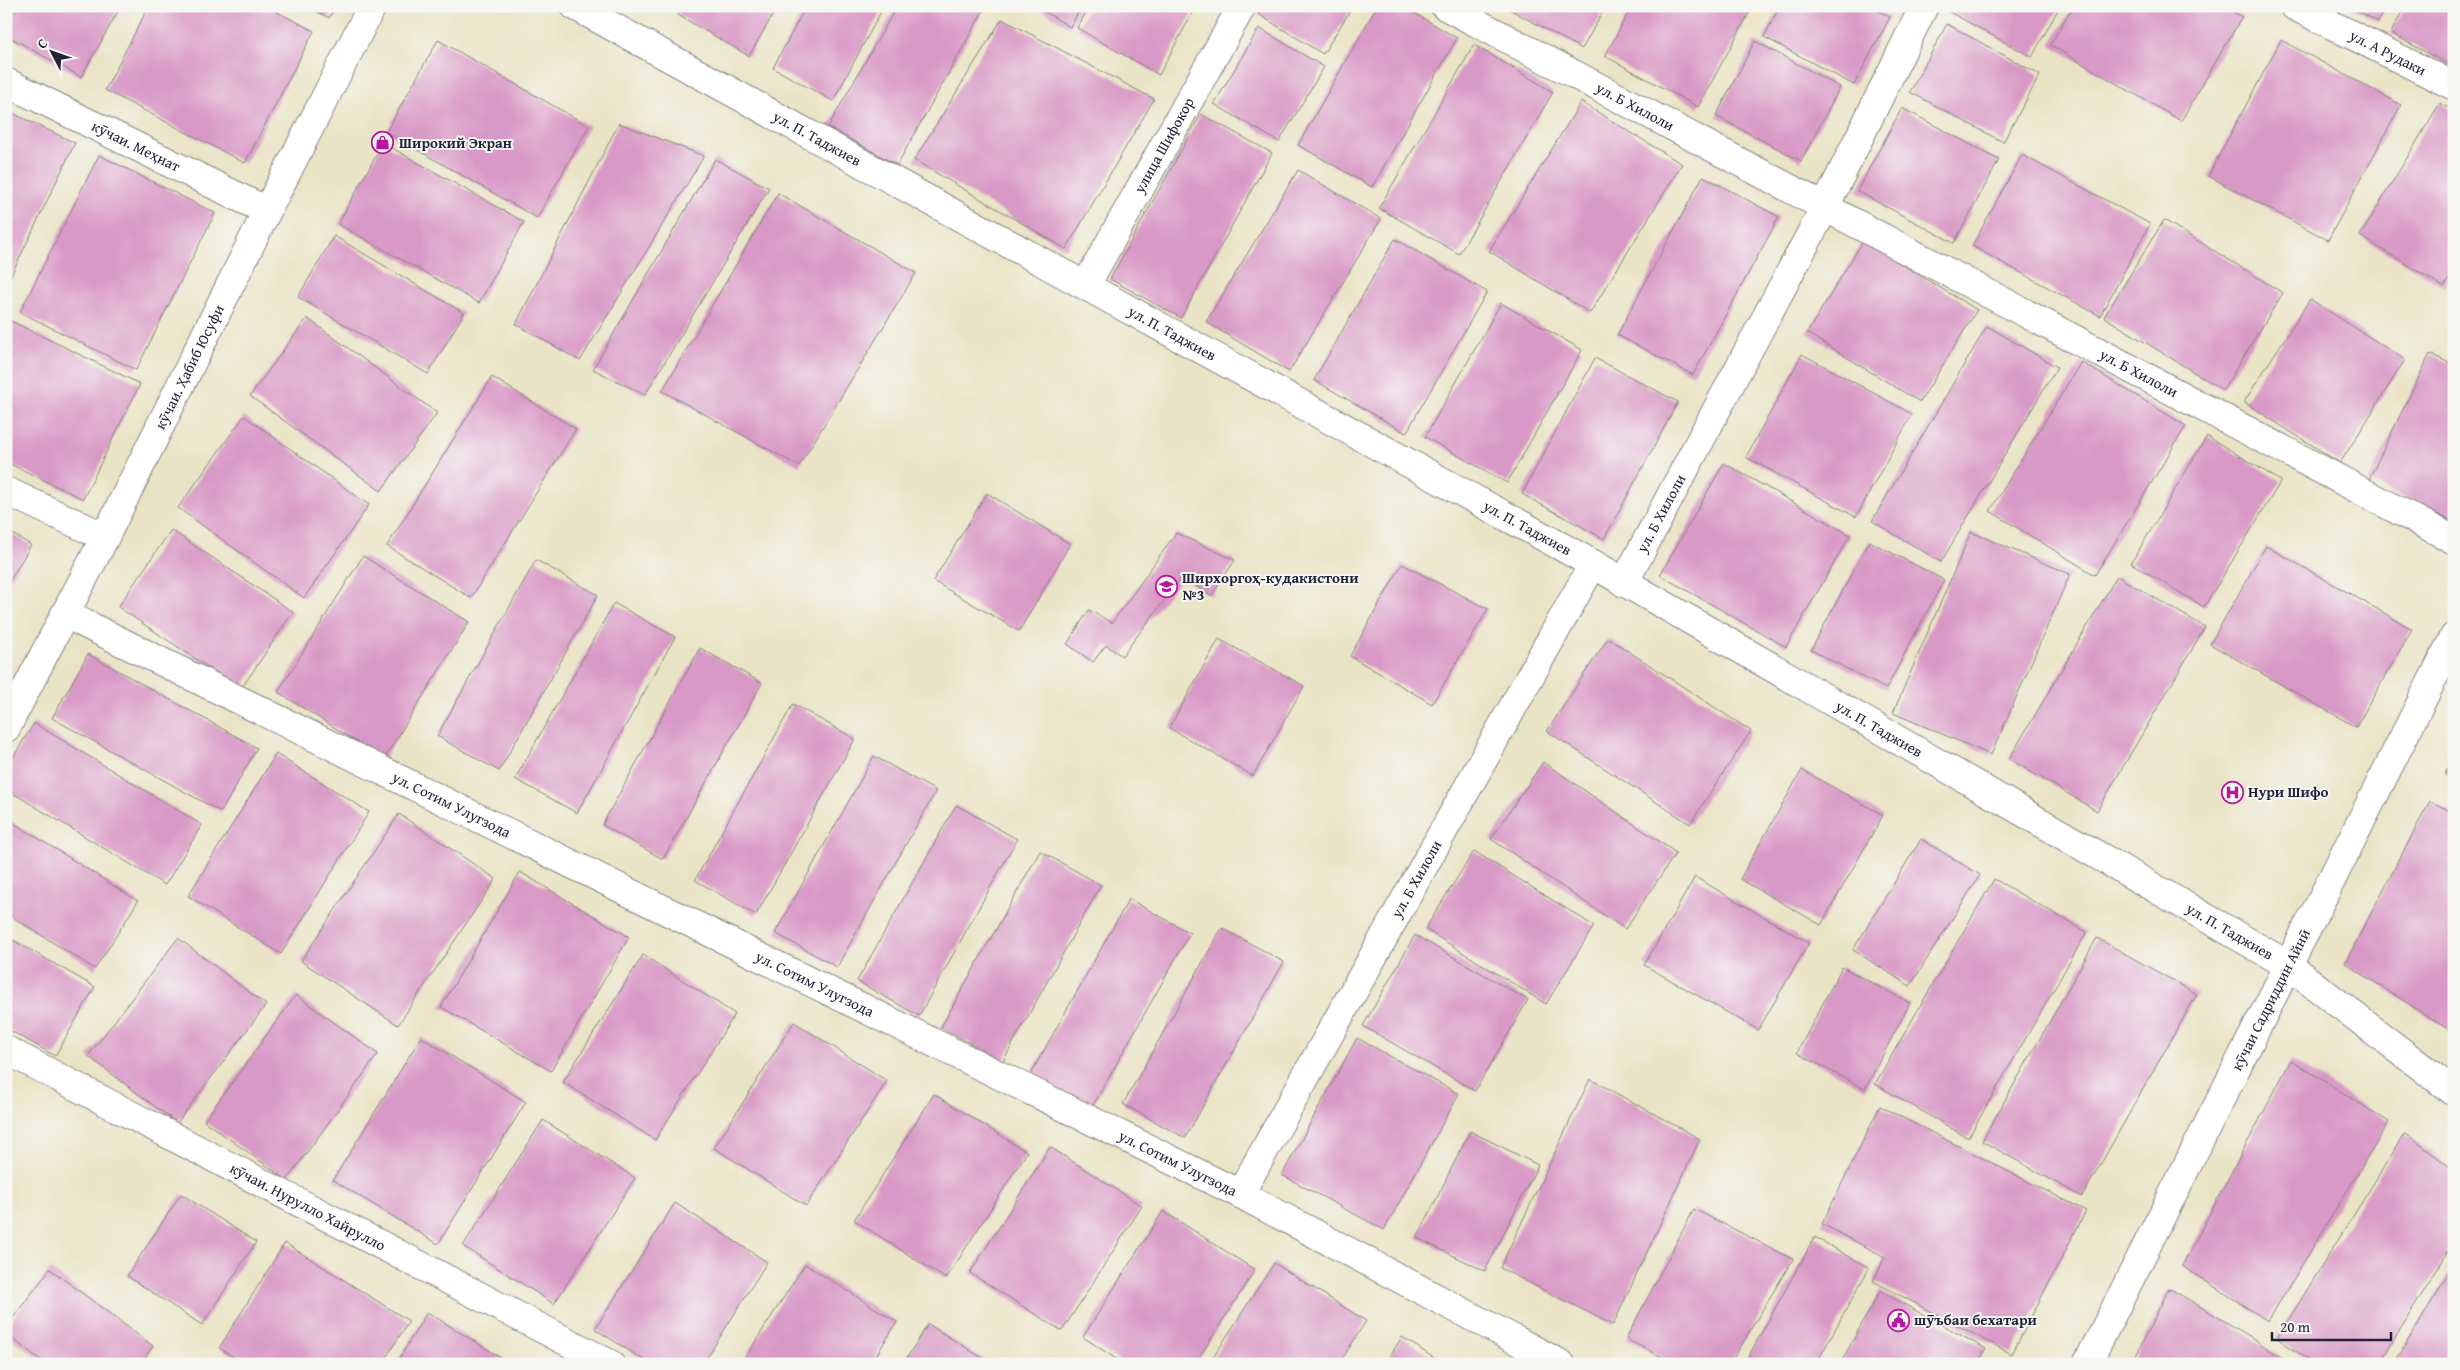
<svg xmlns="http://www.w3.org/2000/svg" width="2460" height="1370" viewBox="0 0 2460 1370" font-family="'Gentium Book Plus',serif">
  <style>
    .building { fill: #d999c6 }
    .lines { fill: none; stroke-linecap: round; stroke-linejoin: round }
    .minor-casing { stroke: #868380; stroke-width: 30 }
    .tertiary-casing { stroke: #868380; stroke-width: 30 }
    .minor { stroke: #fff; stroke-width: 28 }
    .tertiary { stroke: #fff; stroke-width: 28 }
    .labels { text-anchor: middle; stroke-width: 4; stroke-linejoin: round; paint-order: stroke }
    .street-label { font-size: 15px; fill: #22223b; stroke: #f6f6f2 }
    .poi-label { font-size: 15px; font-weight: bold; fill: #22223b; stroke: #f6f6f2; text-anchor: start }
  </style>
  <rect width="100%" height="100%" fill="#f6f6f2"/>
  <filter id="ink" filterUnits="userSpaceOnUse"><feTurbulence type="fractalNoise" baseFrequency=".02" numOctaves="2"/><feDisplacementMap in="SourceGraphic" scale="10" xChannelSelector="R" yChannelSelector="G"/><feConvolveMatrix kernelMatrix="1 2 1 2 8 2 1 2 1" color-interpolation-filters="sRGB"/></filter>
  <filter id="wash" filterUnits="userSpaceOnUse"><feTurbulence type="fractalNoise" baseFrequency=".0096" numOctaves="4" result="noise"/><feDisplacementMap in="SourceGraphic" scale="20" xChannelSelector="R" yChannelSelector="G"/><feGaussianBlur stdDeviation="1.12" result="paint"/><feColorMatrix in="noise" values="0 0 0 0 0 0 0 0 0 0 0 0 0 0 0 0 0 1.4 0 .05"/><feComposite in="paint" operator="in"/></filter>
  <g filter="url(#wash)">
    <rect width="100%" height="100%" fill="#eae4c6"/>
    <g id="blocks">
      <path class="building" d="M6 6H121L81 77 6 35Z
        M149 6H266L314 31 245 163 105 90Z
        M306 6H335L329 18Z
        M683 6H778L749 56 678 15Z
        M806 6H884L833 101 773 68Z
        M897 6H986L897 165 828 127Z
        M1035 6H1082L1070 27Z
        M1090 6H1196L1159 75 1077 28Z
        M1263 6H1353L1323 54 1258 14Z
        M1377 6H1402L1457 38 1372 187 1298 145Z
        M1510 6H1606L1582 49 1509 9Z
        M1632 6H1753L1698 107 1605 56Z
        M1780 6H1870L1890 17 1854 85 1764 37Z
        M1945 6H2060L2032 57 1944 9Z
        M2073 6H2224L2242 17 2181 121 2050 45Z
        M2349 6H2386L2378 22Z
        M2405 6H2454V68L2391 33Z
        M1002 19 1154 99 1066 249 914 160Z
        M1947 24 2040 75 2003 142 1910 92Z
        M1259 28 1324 67 1279 142 1214 104Z
        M438 40 589 126 537 218 386 132Z
        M2281 40 2401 105 2328 240 2208 176Z
        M1755 41 1840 87 1801 161 1716 116Z
        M1474 45 1553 92 1459 254 1379 208Z
        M1581 102 1682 164 1590 313 1489 251Z
        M2440 103 2454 111V271L2444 287 2360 236Z
        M1902 108 1999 160 1954 243 1857 191Z
        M6 110 75 143 6 286Z
        M1201 114 1272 153 1181 318 1110 279Z
        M619 123 704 156 580 361 516 324Z
        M383 143 524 222 479 303 338 224Z
        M99 155 215 213 136 370 20 312Z
        M2022 155 2150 224 2100 316 1972 246Z
        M715 159 769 188 645 395 593 369Z
        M1298 170 1381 219 1289 372 1206 322Z
        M1703 176 1779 217 1693 375 1617 335Z
        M778 193 916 273 799 466 662 391Z
        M2164 220 2283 293 2223 390 2104 317Z
        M334 236 464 313 428 374 298 297Z
        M1395 239 1487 292 1406 433 1314 380Z
        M1863 241 1977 310 1920 402 1807 333Z
        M2310 299 2405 360 2340 463 2244 402Z
        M1501 303 1582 350 1507 483 1425 437Z
        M307 318 437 413 381 491 250 396Z
        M7 319 140 384 83 499 6 462Z
        M1987 326 2057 367 1941 562 1872 521Z
        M1802 354 1912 414 1856 517 1746 457Z
        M2430 354 2454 365V522L2368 481Z
        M1595 358 1678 402 1604 539 1522 494Z
        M2081 362 2186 426 2095 575 1990 511Z
        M492 377 576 429 471 598 387 546Z
        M244 416 369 505 304 598 178 508Z
        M2207 436 2281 481 2204 607 2131 563Z
        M1724 463 1850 535 1786 647 1660 575Z
        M987 493 1070 544 1019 631 933 581Z
        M6 530 31 545 6 587Z
        M171 530 293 612 241 689 118 607Z
        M1971 532 2070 574 1991 755 1893 713Z
        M1176 533 1235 560 1211 596 1182 577 1122 656 1106 645 1093 662 1067 644 1089 610 1112 623Z
        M1869 541 1944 580 1886 689 1811 650Z
        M2266 546 2412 629 2356 727 2210 644Z
        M363 556 469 622 384 759 278 692Z
        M536 560 598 595 499 771 437 736Z
        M1402 564 1488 609 1432 704 1350 656Z
        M2117 576 2205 627 2097 811 2009 759Z
        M614 603 675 637 577 813 515 779Z
        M1608 638 1751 731 1690 824 1547 731Z
        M1219 639 1304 686 1253 776 1169 728Z
        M700 648 762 683 663 859 602 825Z
        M88 654 257 748 221 812 52 718Z
        M793 704 855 739 756 915 695 880Z
        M34 723 202 825 165 885 6 789V769Z
        M276 754 369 812 281 954 188 896Z
        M874 756 936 791 837 967 775 933Z
        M2454 758V778L2445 774Z
        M1543 762 1676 853 1625 929 1491 839Z
        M1802 770 1883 815 1821 925 1740 879Z
        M2430 801 2454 813V1033L2345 963Z
        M956 805 1017 839 919 1016 857 981Z
        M399 814 496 879 398 1025 301 961Z
        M6 818 138 901 95 969 6 913Z
        M1921 839 1980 875 1910 986 1853 950Z
        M1040 851 1101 885 1003 1061 941 1027Z
        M1474 851 1594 926 1546 1004 1425 929Z
        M520 872 629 937 551 1071 441 1007Z
        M1695 877 1809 943 1758 1030 1644 965Z
        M1994 879 2087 932 1968 1138 1875 1084Z
        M1129 899 1190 933 1091 1109 1030 1075Z
        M1222 928 1284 962 1185 1138 1123 1104Z
        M1415 935 1528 1000 1475 1091 1363 1026Z
        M6 936 95 987 55 1056 6 1028Z
        M178 938 266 1005 177 1123 88 1056Z
        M2097 938 2197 994 2082 1197 1982 1141Z
        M643 955 735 1014 655 1140 563 1082Z
        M1842 967 1910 1003 1865 1089 1797 1053Z
        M296 995 378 1054 287 1180 204 1121Z
        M794 1022 887 1081 806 1206 714 1148Z
        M421 1037 526 1102 438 1244 333 1180Z
        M1357 1038 1459 1094 1384 1230 1282 1175Z
        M2291 1060 2389 1122 2268 1321 2182 1266Z
        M1590 1079 1700 1139 1613 1325 1500 1268Z
        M934 1094 1027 1152 946 1279 854 1220Z
        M1880 1106 2086 1211 2012 1354 1873 1281 1885 1257 1822 1224Z
        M543 1120 635 1178 554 1304 463 1246Z
        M1470 1131 1538 1165 1485 1271 1417 1238Z
        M2405 1133 2454 1170V1242L2379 1364H2314L2277 1338Z
        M1050 1147 1142 1206 1062 1331 970 1273Z
        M181 1194 256 1242 202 1325 127 1276Z
        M675 1203 767 1262 703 1364H650L595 1329Z
        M1694 1209 1793 1259 1730 1364H1676L1626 1339Z
        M1163 1211 1255 1270 1195 1364H1124L1083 1337Z
        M1815 1237 1869 1268 1816 1364H1744Z
        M285 1243 409 1321 382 1364H245L219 1348Z
        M1274 1263 1366 1321 1339 1364H1209Z
        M805 1264 897 1322 871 1364H741Z
        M2454 1265V1364H2394Z
        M50 1269 153 1346 141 1364H46L6 1334V1327Z
        M2169 1288 2251 1337 2290 1364H2132Z
        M1880 1291 1986 1349 1977 1364H1840Z
        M427 1312 511 1364H396Z
        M928 1324 992 1364H903Z
        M1402 1337 1443 1364H1385Z"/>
    </g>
  </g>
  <g filter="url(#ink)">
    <use href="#blocks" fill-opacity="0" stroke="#868380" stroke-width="1"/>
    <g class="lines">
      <defs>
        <g id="minor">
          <path id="s1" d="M575 6 1593 564 2288 965 2454 1092"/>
          <path id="s2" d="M1445 6 2454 540"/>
          <path id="s3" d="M2294 6 2454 86"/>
          <path id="s4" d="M6 82 267 211"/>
          <path id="s5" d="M1086 285 1242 6"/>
          <path d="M6 491 105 537"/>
          <path id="s6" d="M1624 583 1825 207 1924 6"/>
          <path id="s7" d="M65 614 1240 1194 1561 1364"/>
          <path id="s8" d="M6 728 105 537 267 211 372 6"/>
          <path id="s9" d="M6 1050 610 1364"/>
          <path id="s10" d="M1240 1194 1593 564"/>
        </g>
        <g id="tertiary">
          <path id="s11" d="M2087 1364 2454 637"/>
        </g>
      </defs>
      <use href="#minor" class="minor-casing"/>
      <use href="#tertiary" class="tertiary-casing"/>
      <use href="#minor" class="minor"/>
      <use href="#tertiary" class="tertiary"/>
    </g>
  </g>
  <defs>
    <symbol id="shop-ring" viewBox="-11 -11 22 22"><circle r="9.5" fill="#f6f6f2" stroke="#b5179e" stroke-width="1.5"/><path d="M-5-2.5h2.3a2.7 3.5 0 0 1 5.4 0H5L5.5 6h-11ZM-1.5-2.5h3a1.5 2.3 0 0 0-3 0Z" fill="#b5179e"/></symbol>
    <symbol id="school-ring" viewBox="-11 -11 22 22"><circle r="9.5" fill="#f6f6f2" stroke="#b5179e" stroke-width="1.5"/><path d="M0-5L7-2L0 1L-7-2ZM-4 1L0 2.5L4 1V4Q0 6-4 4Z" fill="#b5179e"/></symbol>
    <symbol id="hospital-ring" viewBox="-11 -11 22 22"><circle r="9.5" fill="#f6f6f2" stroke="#b5179e" stroke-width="1.5"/><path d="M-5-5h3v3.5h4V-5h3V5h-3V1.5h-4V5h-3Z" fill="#b5179e"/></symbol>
    <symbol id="civic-ring" viewBox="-11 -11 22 22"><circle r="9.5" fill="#f6f6f2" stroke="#b5179e" stroke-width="1.5"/><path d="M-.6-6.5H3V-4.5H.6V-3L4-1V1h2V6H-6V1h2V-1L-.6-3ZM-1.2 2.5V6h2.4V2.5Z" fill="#b5179e"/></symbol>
  </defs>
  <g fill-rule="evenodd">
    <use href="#shop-ring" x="370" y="130" width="25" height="25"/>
    <use href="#school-ring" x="1154" y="574" width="25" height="25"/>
    <use href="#hospital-ring" x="2220" y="780" width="25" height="25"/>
    <use href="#civic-ring" x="1886" y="1308" width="25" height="25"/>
  </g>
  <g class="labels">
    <g class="street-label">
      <text dy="5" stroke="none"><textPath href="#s3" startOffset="105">ул. А Рудаки</textPath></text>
      <text dy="5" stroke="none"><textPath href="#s2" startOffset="215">ул. Б Хилоли</textPath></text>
      <text dy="5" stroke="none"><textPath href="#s1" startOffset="276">ул. П. Таджиев</textPath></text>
      <text dy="5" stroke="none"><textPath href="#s4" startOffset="145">кӯчаи. Меҳнат</textPath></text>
      <text dy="5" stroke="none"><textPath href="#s5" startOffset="160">улица Шифокор</textPath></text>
      <text dy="5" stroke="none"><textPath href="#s1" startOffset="681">ул. П. Таджиев</textPath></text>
      <text dy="5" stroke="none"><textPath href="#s8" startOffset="405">кӯчаи. Ҳабиб Юсуфи</textPath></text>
      <text dy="5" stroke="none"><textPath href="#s2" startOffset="785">ул. Б Хилоли</textPath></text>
      <text dy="5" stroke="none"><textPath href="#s6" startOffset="79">ул. Б Хилоли</textPath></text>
      <text dy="5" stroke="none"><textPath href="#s1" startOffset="1086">ул. П. Таджиев</textPath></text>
      <text dy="5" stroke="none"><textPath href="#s1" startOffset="1491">ул. П. Таджиев</textPath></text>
      <text dy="5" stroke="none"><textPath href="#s7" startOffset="431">ул. Сотим Улугзода</textPath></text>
      <text dy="5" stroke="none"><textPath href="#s10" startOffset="361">ул. Б Хилоли</textPath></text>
      <text dy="5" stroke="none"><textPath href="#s1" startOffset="1896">ул. П. Таджиев</textPath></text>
      <text dy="5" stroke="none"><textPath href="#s7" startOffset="836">ул. Сотим Улугзода</textPath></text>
      <text dy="5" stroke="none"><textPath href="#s11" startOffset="408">кӯчаи Садриддин Айнӣ</textPath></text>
      <text dy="5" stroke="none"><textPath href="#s7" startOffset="1241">ул. Сотим Улугзода</textPath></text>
      <text dy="5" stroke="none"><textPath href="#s9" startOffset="340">кӯчаи. Нурулло Хайрулло</textPath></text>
    </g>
    <g class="poi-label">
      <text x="399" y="148">Широкий Экран</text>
      <text x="1182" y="583">Ширхоргоҳ-кудакистони<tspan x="1182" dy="17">№3</tspan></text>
      <text x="2248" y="797">Нури Шифо</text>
      <text x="1914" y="1325">шӯъбаи бехатари</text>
    </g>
  </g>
  <rect width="2460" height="1370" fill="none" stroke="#f6f6f2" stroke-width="25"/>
  <g transform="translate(52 52) rotate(311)" stroke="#f6f6f2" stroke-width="4" paint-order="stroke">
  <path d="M0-4L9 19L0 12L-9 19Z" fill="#22223b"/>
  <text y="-8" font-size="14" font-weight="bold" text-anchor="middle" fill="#22223b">С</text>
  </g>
  <path d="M2272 1332v8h119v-8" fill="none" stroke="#22223b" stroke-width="2.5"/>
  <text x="2280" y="1332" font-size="15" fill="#22223b" stroke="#f6f6f2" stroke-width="4" paint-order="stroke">20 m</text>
</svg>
